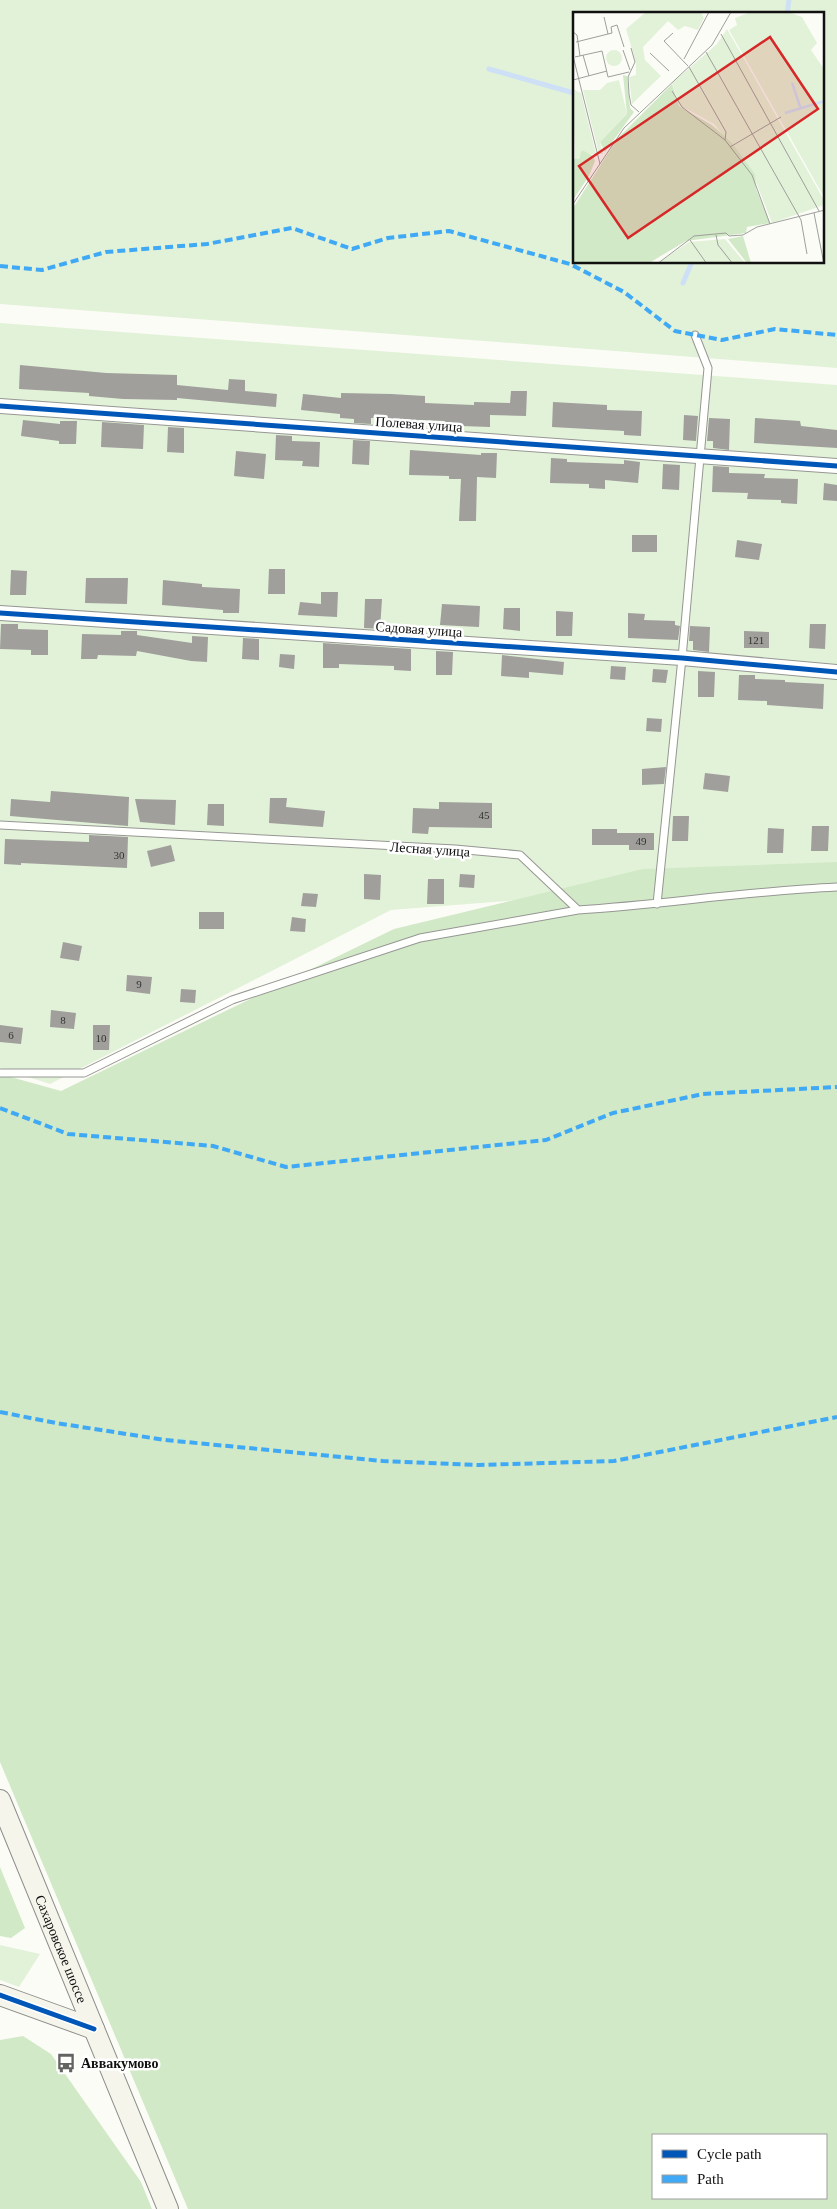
<svg xmlns="http://www.w3.org/2000/svg" width="837" height="2209" viewBox="0 0 837 2209" font-family="'Times New Roman',serif">
  <style>
    .green { fill: #e2f2d8; fill-rule: evenodd }
    .forest { fill: #d1e9c6; fill-rule: evenodd }
    .lines { fill: none; stroke-linecap: round; stroke-linejoin: round }
    .stream { stroke: #cee0f5; stroke-width: 5 }
    .building { fill: #a09f9c }
    .lane-casing { stroke: #969694; stroke-width: 9 }
    .street-casing { stroke: #969694; stroke-width: 16 }
    .secondary-casing { stroke: #8d8d8b; stroke-width: 22 }
    .lane { stroke: #fffffe; stroke-width: 7 }
    .street { stroke: #fffffe; stroke-width: 14 }
    .secondary { stroke: #f5f5ec; stroke-width: 20 }
    .quiet { stroke: #3fa9f5; stroke-width: 4; stroke-dasharray: 8 4; stroke-linecap: butt }
    .cycleway-casing { stroke: #fff; stroke-width: 8 }
    .cycleway { stroke: #0057b8; stroke-width: 5 }
    .labels { text-anchor: middle; stroke-width: 5; stroke-linejoin: round; paint-order: stroke }
    .number-label { font-size: 11px; fill: #343433 }
    .street-label { font-size: 14px; fill: #101010; stroke: #fff }
    .poi-label { font-size: 14px; font-weight: bold; fill: #101010; stroke: #fff; text-anchor: start }
    .inset-river { fill: none; stroke: #cee0f5; stroke-width: 2.5 }
    .inset-road { fill: none; stroke: #9e9e9b; stroke-width: 1 }
    .view { fill: #d62828; fill-opacity: 0.15; stroke: #d62828; stroke-width: 2.5 }
    .inset-edge { fill: none; stroke: #101010; stroke-width: 2.5 }
  </style>
  <rect width="100%" height="100%" fill="#fcfcf7"/>
  <path class="green" d="M0 0H837V368L0 304ZM574 14H823V262H574Z
    M0 323 837 385V875L391 910 50 1084 0 1068Z
    M0 1945 40 1954 19 1987 0 1980Z"/>
  <path class="forest" d="M837 862V2209H188L0 1762V1074L61 1091 394 929 643 869ZM653 2135H826V2198H653Z
    M0 1867 25 1928 11 1938 0 1936Z
    M23 2036 51 2054 141 2182 152 2209H0V2040Z"/>
  <g class="lines">
    <path class="stream" d="M787 14 789 0
      M489 69 574 93
      M683 283 692 262"/>
  </g>
  <path class="building" d="M20 365 106 373 177 375V385L228 390 229 379 245 380V391L277 394 276 407 177 398V400L123 399 89 396V393L19 389Z
    M511 391H527L526 416 490 415V427L461 426V429L444 428 445 421 371 418V424L354 423V419L340 418V414L301 410 303 394 341 398V393L391 394 425 396V403L474 405V402L510 403Z
    M553 402 607 405V410L642 411 641 436 624 435V431L552 427Z
    M684 415 698 416 696 441 683 440Z
    M709 418 730 419 729 450 713 448V441H707Z
    M755 418 800 421 801 426 837 430V448L754 443Z
    M23 420 60 424V421H77L76 444H59V441L21 436Z
    M102 422 144 425 143 449 101 447Z
    M168 427 184 428V453L167 452Z
    M276 435 292 436V441L320 442 319 467 302 466 303 461 275 460Z
    M353 440 370 441 369 465 352 464Z
    M410 450 481 455V453H497L496 478 477 477 476 521H459L461 479H449V476L409 475Z
    M236 451 266 454 264 479 234 476Z
    M551 458 567 459V462L624 464V460L640 462 638 483 605 480V489L589 488V484L550 483Z
    M663 464 680 465 679 490 662 489Z
    M713 466 729 467V473L765 474 764 478 798 479 797 504 781 503V500L747 499 748 493 712 492Z
    M824 483 837 485V501L823 500Z
    M632 535H657V552H632Z
    M737 540 762 544 759 560 735 557Z
    M269 569H285V594H268Z
    M11 570 27 571 26 595H10Z
    M86 578H128L127 604 85 603Z
    M163 580 202 584V587L240 589 239 613H223V610L162 605Z
    M321 592H338L337 617 298 615 300 602 321 604Z
    M365 599H382L380 629 364 628Z
    M442 604 480 606 479 627 440 625Z
    M504 608H520V631L503 629Z
    M556 611 573 612 572 636H556Z
    M628 613 645 614 644 620 675 621V625L680 626 678 640 628 638Z
    M1 624H18V629L48 630V655H31V650L0 649Z
    M810 624H826L825 649 809 648Z
    M690 626 710 627 709 652 693 650V641H689Z
    M121 631H137V635L192 643V636L208 637 207 662 191 661 137 651 136 656 98 655 97 659H81L82 634 121 635Z
    M744 631 769 632V648H744Z
    M243 638 259 639V660L242 659Z
    M323 643 411 649V671L394 670V666L339 664V668H323Z
    M436 651 453 652 452 675H436Z
    M280 654 295 655 294 669 279 667Z
    M502 655 564 662 563 675 529 672V678L501 676Z
    M611 666 626 667 625 680 610 679Z
    M653 669 668 670 666 683 652 682Z
    M698 671 715 672 714 697H698Z
    M739 675H755V679L785 680V682L824 684 823 709 767 705V701L738 700Z
    M647 718 662 719 661 732 646 731Z
    M666 767 664 784 642 785V769Z
    M705 773 730 776 728 792 703 789Z
    M51 791 129 797 128 826 10 816 11 799 50 802Z
    M270 798H287L286 807 325 811 323 827 269 823Z
    M135 799 176 800 175 825 140 822Z
    M439 802 492 803V828L429 827 428 834 412 833 413 808 439 809Z
    M208 804H224V826L207 825Z
    M673 816H689L688 841H672Z
    M812 826H829L828 851H811Z
    M768 828 784 829 783 853H767Z
    M592 829H617V833H654V850H629V845H592Z
    M89 835 128 837 127 868 21 863V865L4 864 5 839 89 842Z
    M171 845 175 861 151 867 147 851Z
    M364 874 381 875 380 900 364 899Z
    M460 874 475 875 474 888 459 887Z
    M428 879H444V904H427Z
    M303 893 318 894 316 907 301 906Z
    M199 912H224V929H199Z
    M292 917 306 919 305 932 290 931Z
    M63 942 82 946 79 961 60 958Z
    M127 975 152 977 150 994 126 991Z
    M181 989 196 990 195 1003 180 1002Z
    M51 1010 76 1013 74 1029 50 1027Z
    M0 1025 23 1028 21 1044 0 1042Z
    M93 1025H110L109 1050H93Z"/>
  <g class="lines">
    <defs>
      <path id="lane" d="M0 825 455 849 520 855 578 910C665 904 750 891 837 887
        M657 904 682 658 708 368 695 335
        M0 1073H84L232 1000 420 938 578 910"/>
      <path id="street" d="M0 406 837 466
        M0 613 682 658 837 672"/>
      <g id="secondary">
        <path id="s1" d="M0 1800 168 2209"/>
        <path d="M0 1995 94 2029"/>
      </g>
    </defs>
    <use href="#lane" class="lane-casing"/>
    <use href="#street" class="street-casing"/>
    <use href="#secondary" class="secondary-casing"/>
    <use href="#lane" class="lane"/>
    <use href="#street" class="street"/>
    <use href="#secondary" class="secondary"/>
    <path class="quiet" d="M0 266 42 270 106 252 207 244 292 228 352 249 388 238 449 231 570 264 624 292 675 331 722 340 775 329 837 335
      M0 1108 68 1134 213 1146 286 1167 546 1140 613 1113 703 1094 837 1087
      M0 1412 56 1423 165 1440 383 1461 479 1465 614 1461 837 1417"/>
    <defs>
      <path id="cycleway" d="M0 406 837 466
        M0 613 682 658 837 672
        M0 1995 94 2029"/>
    </defs>
    <use href="#cycleway" class="cycleway-casing"/>
    <use href="#cycleway" class="cycleway"/>
  </g>
  <defs>
    <symbol id="bus-bare" viewBox="-9 -9 18 18"><path d="M-5-6H5V4H4V6H2V4H-2V6H-4V4H-5ZM-3.5-4V0h7V-4ZM-3.5 1.2v1.5H-2V1.2ZM2 1.2v1.5H3.5V1.2Z" fill="#636361" stroke="#fff" stroke-width="2.5" paint-order="stroke"/></symbol>
  </defs>
  <g fill-rule="evenodd">
    <use href="#bus-bare" x="52" y="2049" width="28" height="28"/>
  </g>
  <g class="labels">
    <g class="number-label">
      <text x="756" y="644">121</text>
      <text x="484" y="819">45</text>
      <text x="641" y="845">49</text>
      <text x="119" y="859">30</text>
      <text x="139" y="988">9</text>
      <text x="63" y="1024">8</text>
      <text x="11" y="1039">6</text>
      <text x="101" y="1042">10</text>
    </g>
    <g class="street-label">
      <text transform="translate(419 424) rotate(4)" y="5">Полевая улица</text>
      <text transform="translate(419 629) rotate(4)" y="5">Садовая улица</text>
      <text transform="translate(430 849) rotate(4)" y="5">Лесная улица</text>
      <text dy="5" stroke="none"><textPath href="#s1" startOffset="161">Сахаровское шоссе</textPath></text>
    </g>
    <g class="poi-label">
      <text x="81" y="2068">Аввакумово</text>
    </g>
  </g>
  <g transform="translate(573 12)">
    <rect width="251" height="251" fill="#fcfcf7"/>
    <path d="M73 0H128L131 6 125 18 112 14 105 18 95 9 70 35 72 48 88 64 59 92 56 65 63 63V51L53 17ZM178 0H215L229 5 244 31 238 38 251 57V185L156 18 164 13 162 6ZM154 17 251 188V193L199 211 179 160 141 112 106 93 99 71 144 32ZM33 46a8 8 0 1 1 16 0a8 8 0 1 1-16 0ZM46 68 54 102 27 130 30 142H26L10 78H27L34 71ZM0 77 8 81 23 142 8 143 2 148ZM152 227 172 251 83 252 116 230Z" fill="#e2f2d8"/>
    <path d="M50 63 54 64 57 96 61 100 32 140 27 130 54 102ZM99 72 106 94 139 113 159 131 182 162 183 177 197 211 174 215 173 221 113 229 76 251H0V196L45 126ZM9 138 20 144 22 149 16 164 0 188V147L6 146ZM170 224 178 251H174L155 227Z" fill="#d1e9c6"/>
    <path class="inset-river" d="M219 71 228 97M212 101 252 89"/>
    <path class="inset-road" d="M31 5 35 22M0 20 4 23 7 44M100 21 91 29 115 54M148 22 246 199M3 30 39 21 38 15 44 13 51 35M58 36 62 50 55 65 56 82 58 93 66 100M50 38 57 58M133 40 228 208 234 242M77 41 96 59M10 43 16 64M0 44 27 152M2 45 29 39 35 65 56 60M111 47 136 0M116 55 153 120 152 128 179 163 197 212M0 68 34 59M99 79 109 95 152 128M157 135 208 105M0 192 51 116 139 33 158 0M241 201 251 252M143 223 145 233 160 252M117 228 134 252M84 252 121 224 153 221 156 224 170 223 184 215 252 198"/>
    <path class="view" d="M197 25 245 97 55 226 6 154Z"/>
    <rect width="251" height="251" class="inset-edge"/>
  </g>
  <rect x="652" y="2134" width="175" height="65" fill="#ffffff" stroke="#9f9f9f"/>
  <rect x="662" y="2150" width="25" height="8" fill="#0057b8" stroke="#9f9f9f"/>
  <text x="697" y="2159" font-size="15" fill="#101010">Cycle path</text>
  <rect x="662" y="2175" width="25" height="8" fill="#3fa9f5" stroke="#9f9f9f"/>
  <text x="697" y="2184" font-size="15" fill="#101010">Path</text>
</svg>
